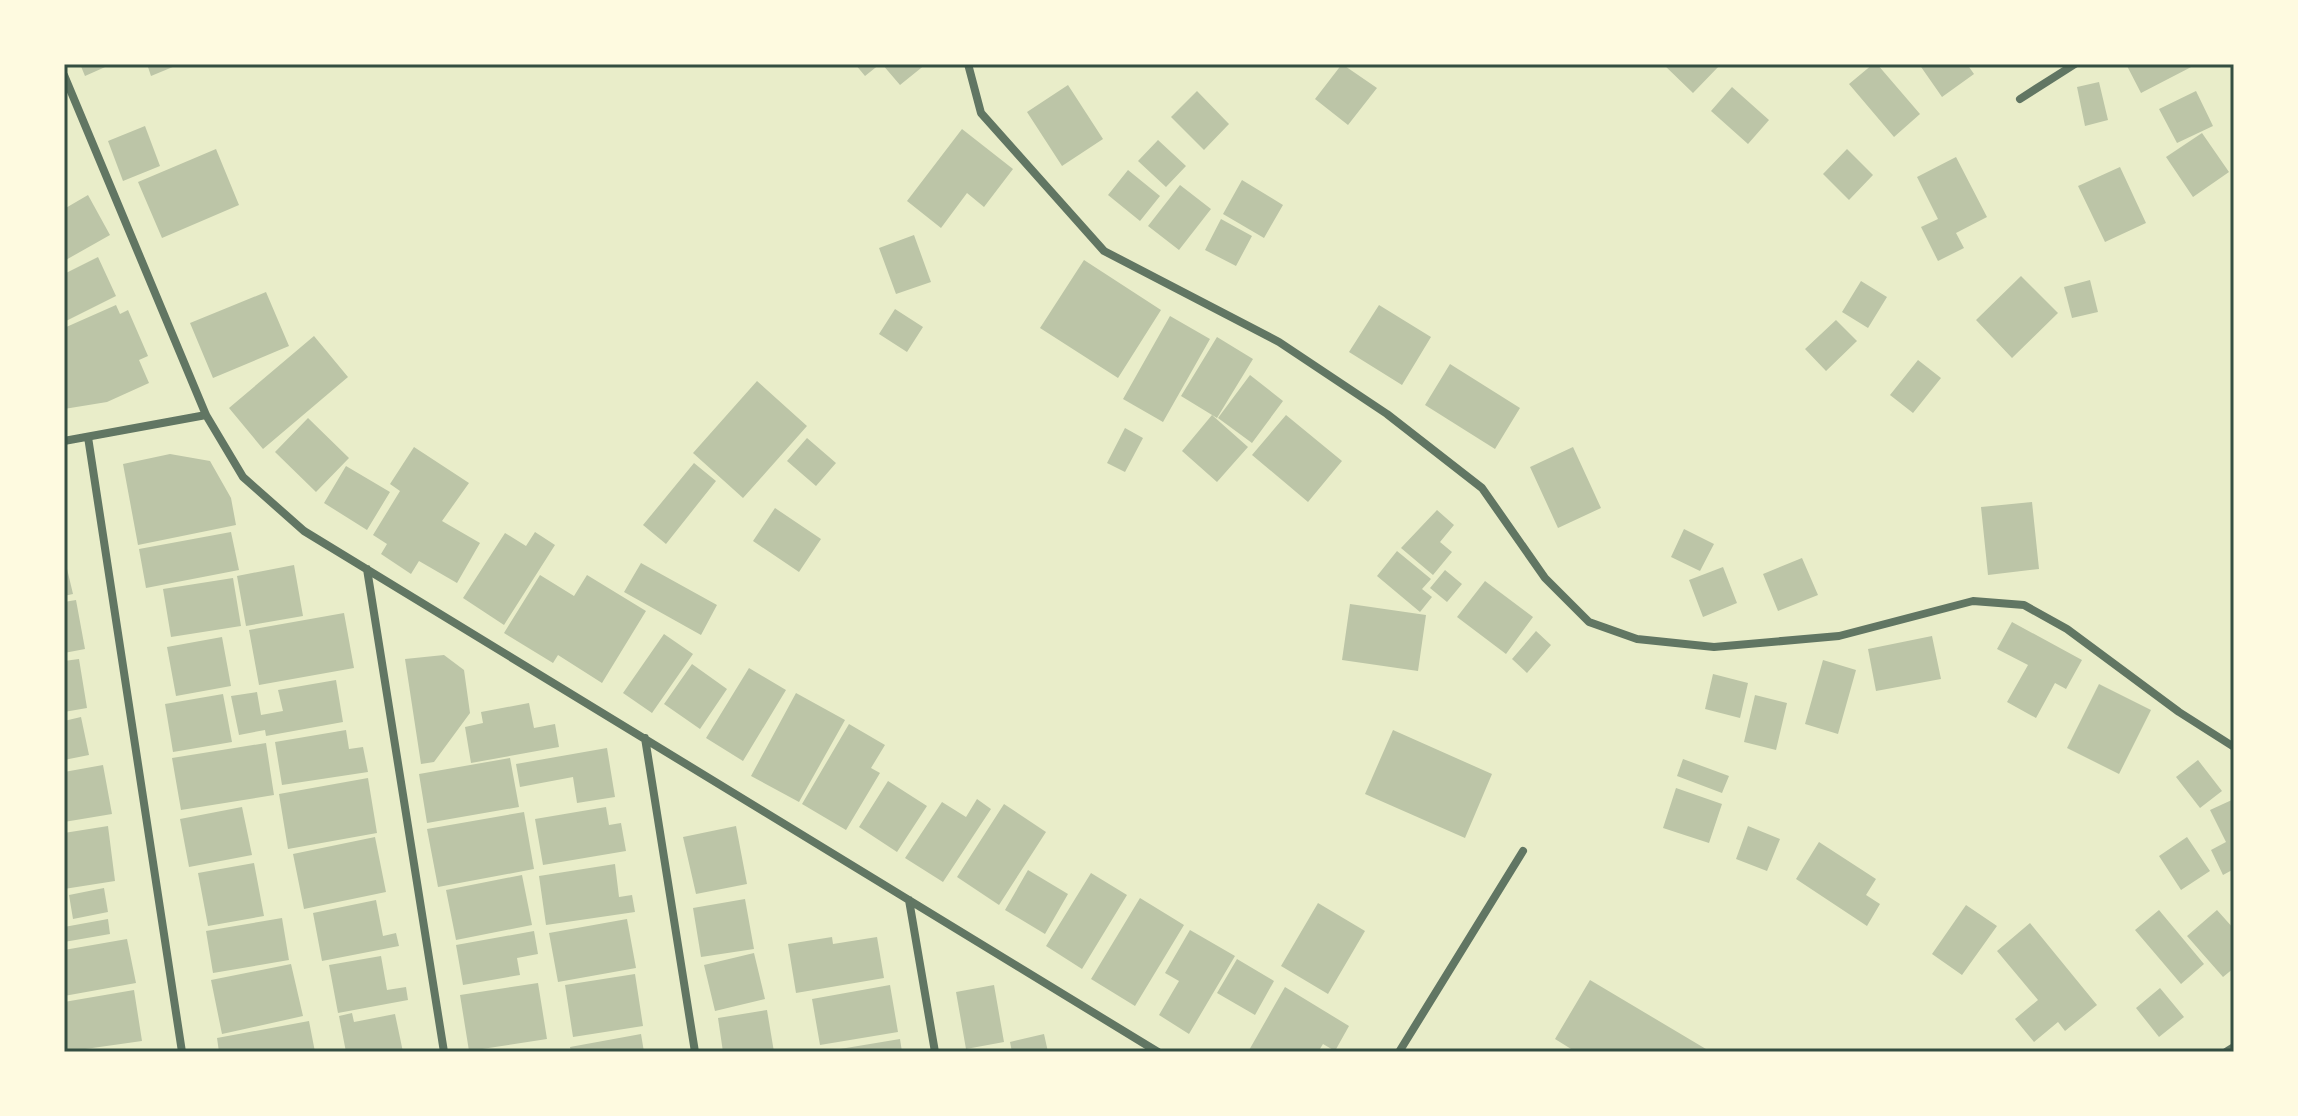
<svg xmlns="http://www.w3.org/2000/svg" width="2298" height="1116" viewBox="0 0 2298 1116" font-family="'Exo 2',sans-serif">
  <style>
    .building { fill: #bcc5a7 }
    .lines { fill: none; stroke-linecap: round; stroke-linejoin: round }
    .minor { stroke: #617663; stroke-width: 8 }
    .neatline { fill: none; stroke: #344e41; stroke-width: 3 }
  </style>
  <rect width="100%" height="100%" fill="#e9edc9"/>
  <path class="building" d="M80 64H112L85 76Z
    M147 64H180L151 76Z
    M855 64H880L865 76Z
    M882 64H926L900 85Z
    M1342 64 1377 88 1348 125 1315 99Z
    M1663 64H1721L1693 93Z
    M1873 64H1877L1920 114 1894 137 1849 84Z
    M1919 64H1967L1974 74 1942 97Z
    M2126 64H2197L2141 93Z
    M2099 82 2108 120 2085 126 2077 87Z
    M1068 85 1103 139 1062 166 1027 112Z
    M1732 87 1769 120 1748 144 1711 111Z
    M1197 91 1229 124 1204 150 1171 117Z
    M2196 91 2213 126 2177 143 2159 109Z
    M145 126 160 166 123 181 108 141Z
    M962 129 1013 169 984 207 967 193 941 228 907 201Z
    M2202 133 2229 172 2193 197 2166 157Z
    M1158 140 1186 166 1166 187 1138 161Z
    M216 149 239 205 162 238 138 182Z
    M1847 149 1873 175 1849 200 1823 174Z
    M1956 157 1987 217 1956 233 1964 248 1938 261 1921 227 1938 219 1917 177Z
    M2120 167 2146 223 2105 242 2078 186Z
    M1128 170 1160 196 1140 221 1108 195Z
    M1242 180 1283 205 1264 238 1223 214Z
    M1180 185 1211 209 1179 250 1148 226Z
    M88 195 110 235 64 261V209Z
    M1221 219 1252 236 1236 266 1205 250Z
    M914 235 931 282 896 294 879 248Z
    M98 257 116 296 64 322V274Z
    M1084 260 1161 310 1118 378 1040 328Z
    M2021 276 2058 313 2012 358 1976 320Z
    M2090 280 2098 312 2072 318 2064 287Z
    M1861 281 1887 297 1868 328 1842 312Z
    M266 292 289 346 213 378 190 323Z
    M116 305 120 314 128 310 148 356 139 360 149 383 107 402 64 409V328Z
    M1379 305 1431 337 1402 385 1349 352Z
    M895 309 923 327 907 352 879 334Z
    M1170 316 1210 339 1163 422 1123 399Z
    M1836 320 1857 341 1826 371 1805 349Z
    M314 336 348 377 263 449 229 408Z
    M1217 337 1253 359 1217 418 1181 396Z
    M1918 360 1941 378 1913 413 1890 395Z
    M1450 364 1520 408 1495 449 1425 405Z
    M1250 375 1283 401 1252 443 1218 418Z
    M757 381 807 426 743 498 693 453Z
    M1212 415 1248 447 1217 482 1182 451Z
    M1286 415 1342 461 1308 502 1252 455Z
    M308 418 349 458 316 492 275 452Z
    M1125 428 1143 438 1125 472 1107 463Z
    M807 438 836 463 816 486 787 461Z
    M414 447 469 483 442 521 480 543 457 583 419 561 411 574 381 554 387 544 373 535 400 491 390 484Z
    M1573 447 1601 508 1558 528 1530 467Z
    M170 454 210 461 231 498 236 525 138 545 123 464Z
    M694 463 716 481 666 544 643 525Z
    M346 466 390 492 367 530 324 503Z
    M2032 502 2039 569 1988 575 1981 507Z
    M775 508 821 539 799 572 753 541Z
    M1437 510 1454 525 1440 542 1452 552 1433 575 1401 548Z
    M1684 529 1714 544 1700 571 1671 557Z
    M231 532 239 570 146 588 139 549Z
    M535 532 555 545 504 625 463 598 505 533 526 546Z
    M1397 551 1431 579 1422 589 1432 597 1420 612 1377 576Z
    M64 556 73 594 64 596Z
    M1802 558 1818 595 1778 611 1763 574Z
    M641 563 717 605 701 635 624 592Z
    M294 565 303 616 246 626 237 576Z
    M1723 567 1737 603 1703 617 1689 580Z
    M1445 570 1462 584 1447 602 1430 588Z
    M540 575 574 596 587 575 646 611 602 683 558 655 553 663 504 633Z
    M233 578 241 626 171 637 163 589Z
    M1485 581 1533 617 1506 654 1457 617Z
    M76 600 85 649 64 653V602Z
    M1350 604 1426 615 1418 671 1342 660Z
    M344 613 354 668 259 685 249 630Z
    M2012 622 2082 660 2066 689 2055 683 2036 718 2007 702 2028 665 1997 649Z
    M1536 631 1551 645 1527 673 1512 659Z
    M664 634 693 654 652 713 623 693Z
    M1932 636 1941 679 1876 691 1868 649Z
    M222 637 231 686 176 696 167 647Z
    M444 655 464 670 470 713 434 762 421 764 405 659Z
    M79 659 87 708 64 712V661Z
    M1823 660 1856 670 1838 734 1805 724Z
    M692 664 727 689 700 729 664 704Z
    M749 668 786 690 743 761 706 738Z
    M1713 674 1748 683 1740 718 1705 709Z
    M336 680 343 722 266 736 265 730 239 735 231 696 257 692 261 715 283 711 278 690Z
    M2099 684 2151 710 2119 774 2067 748Z
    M796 693 845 720 799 802 751 776Z
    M223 694 232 742 173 752 165 704Z
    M1755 695 1787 703 1776 750 1744 742Z
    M529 703 534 728 555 724 559 747 471 763 465 727 483 723 481 712Z
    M81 717 89 755 64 760V721Z
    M849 724 885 745 871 768 880 773 846 830 802 804Z
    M346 730 349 749 363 747 368 772 282 785 275 742Z
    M1393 730 1492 774 1465 838 1365 794Z
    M266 743 274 795 181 810 172 758Z
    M607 748 615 797 577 803 573 777 520 787 516 764Z
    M510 758 519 807 427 823 419 774Z
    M1683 759 1729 776 1722 793 1677 776Z
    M2198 760 2222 791 2200 808 2176 777Z
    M103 765 112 814 64 822V772Z
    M368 778 377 833 288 849 279 794Z
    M888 781 927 806 897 852 859 827Z
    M1676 788 1722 804 1709 843 1663 828Z
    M977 799 991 809 943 882 905 858 942 802 966 817Z
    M2234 799V869L2223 875 2211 850 2226 842 2210 810Z
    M1004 804 1046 832 999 905 957 877Z
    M242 807 252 855 189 867 180 819Z
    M606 807 609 825 621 823 626 851 543 865 535 819Z
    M524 812 534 869 438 887 427 829Z
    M108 826 115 881 64 889V833Z
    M736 826 747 884 696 894 683 837Z
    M1748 826 1780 839 1767 871 1736 859Z
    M375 837 386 892 304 909 293 854Z
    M2187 837 2210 871 2181 890 2159 856Z
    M1819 842 1876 879 1866 895 1880 904 1867 926 1796 879Z
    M254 863 264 916 208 926 198 873Z
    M615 864 619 897 632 895 635 912 546 925 539 876Z
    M1028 870 1068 894 1045 934 1005 910Z
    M1091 873 1127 895 1082 969 1046 946Z
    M522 875 532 925 456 940 446 890Z
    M104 888 108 912 73 919 69 895Z
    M1140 898 1184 925 1135 1006 1091 979Z
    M745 899 754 949 701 957 693 908Z
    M376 900 383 936 396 933 399 946 322 961 313 913Z
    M1318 903 1365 931 1328 994 1281 966Z
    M1966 905 1997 926 1962 975 1932 954Z
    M2159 910 2204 964 2181 984 2135 930Z
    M2217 910 2234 929V968L2223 977 2187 936Z
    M282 918 289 960 213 973 206 931Z
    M108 919 110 934 64 942V927Z
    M627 919 636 968 558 982 549 933Z
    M2030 923 2097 1005 2065 1031 2058 1022 2034 1042 2015 1019 2038 1000 1997 951Z
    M1190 930 1235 956 1189 1034 1159 1015 1179 981 1165 973Z
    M534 931 538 954 517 958 520 975 463 985 456 945Z
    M832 937 833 944 877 937 884 978 796 993 788 944Z
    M127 939 136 983 64 996V950Z
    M754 953 765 999 715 1011 704 965Z
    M381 956 387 990 406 987 408 1000 338 1013 329 965Z
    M1237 959 1274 981 1255 1015 1217 993Z
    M291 964 303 1016 222 1034 211 980Z
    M635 974 643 1026 573 1037 565 985Z
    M1590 980 1711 1052H1576L1555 1039Z
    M538 983 547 1039 469 1051 460 995Z
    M890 985 898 1032 820 1045 812 999Z
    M994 985 1004 1042 966 1049 956 992Z
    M1285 987 1349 1026 1335 1051 1323 1044 1318 1052H1248Z
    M2160 988 2184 1017 2159 1037 2136 1008Z
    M134 990 142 1041 64 1052V1002Z
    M767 1010 774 1052H723L718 1018Z
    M352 1013 354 1022 395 1014 403 1052H346L339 1016Z
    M309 1021 315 1052H219L217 1038Z
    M641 1034 644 1052H571L570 1047Z
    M1044 1034 1048 1052H1012L1010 1042Z
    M900 1039 902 1052H834V1050Z"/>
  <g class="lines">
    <path class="minor" d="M968 64 981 113 1104 251 1279 342 1387 414 1482 488 1545 578 1589 622 1637 639 1714 647 1839 636 1973 601 2024 605 2067 629 2179 712 2234 747
      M64 75 206 415 243 477 304 531 1158 1052
      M2020 99 2075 64
      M88 437 182 1052
      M64 441 206 415
      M367 569 444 1052
      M645 738 695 1052
      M909 900 935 1052
      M1399 1052 1523 851
      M2226 1052 2234 1047"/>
  </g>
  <rect width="2298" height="1116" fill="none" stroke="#fefae0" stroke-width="132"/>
  <rect x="66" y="66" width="2166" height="984" class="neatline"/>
</svg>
